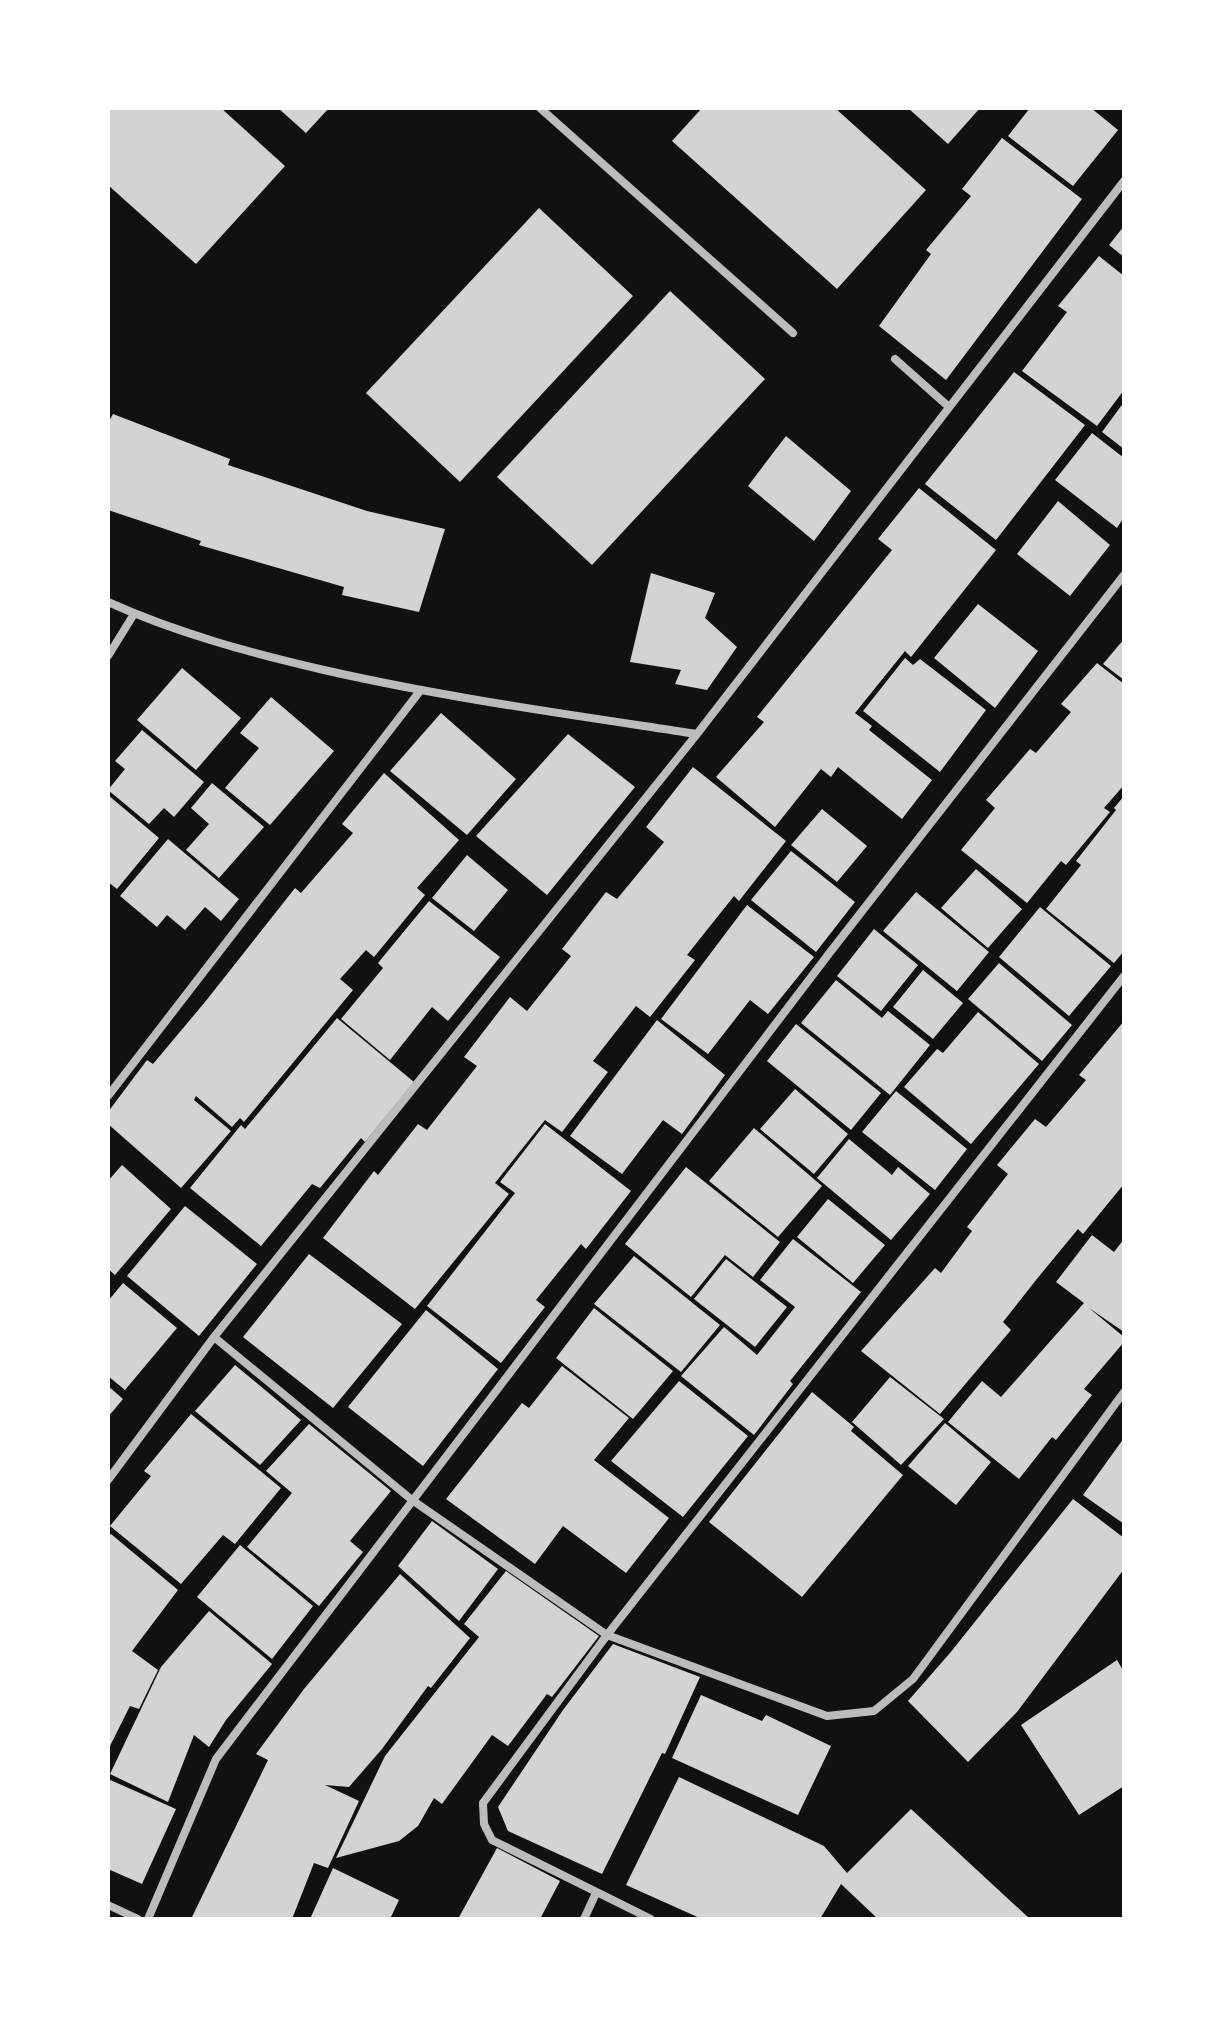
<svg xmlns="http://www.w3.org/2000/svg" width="1232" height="2027" viewBox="0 0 1232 2027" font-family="Cabin,sans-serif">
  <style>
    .building { fill: #d3d3d3 }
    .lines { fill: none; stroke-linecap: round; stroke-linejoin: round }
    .minor { stroke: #bcbcbc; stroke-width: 8 }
  </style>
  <rect width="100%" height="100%" fill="#111"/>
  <path class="building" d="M108 108H221L285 166 196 264 108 185Z
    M278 108H329L306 133Z
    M702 108H835L926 190 837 289 672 141Z
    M908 108H980L948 144Z
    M1030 108H1091L1118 130 1073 186 1008 136Z
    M1002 138 1082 199 946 380 879 326 931 254 926 250 971 196 962 189Z
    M539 208 633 296 460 482 366 393Z
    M1124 226V257L1109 245Z
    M1099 256 1124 276V390L1097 426 1022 371 1067 312 1058 306Z
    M670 291 765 379 592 565 497 477Z
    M1014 372 1085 425 996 540 925 484Z
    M1124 402V449L1102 432Z
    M113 414 230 459 228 465 367 511 445 529 419 612 342 595 344 587 199 545 201 541 108 510V423Z
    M1092 433 1124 458V517L1117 528 1055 480Z
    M786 436 851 491 814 541 748 486Z
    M919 488 996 550 911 657 905 651 855 713 872 726 869 730 932 780 902 819 838 767 831 777 821 769 775 827 716 777 764 722 757 717 892 550 878 539Z
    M1058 501 1110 545 1070 596 1017 554Z
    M651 573 715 593 705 618 737 647 707 690 675 684 681 670 630 662Z
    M978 604 1038 651 995 708 934 658Z
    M1124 639V680L1103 664Z
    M905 658 913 665 920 659 986 710 940 772 863 711Z
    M1097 663 1124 684V785L1104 808 1110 812 1066 865 1061 861 1027 903 961 850 995 808 986 800 1030 749 1036 753 1071 712 1061 704Z
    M182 668 241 718 196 770 137 720Z
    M271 697 334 751 270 825 225 788 259 748 240 733Z
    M441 713 516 779 467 835 390 771Z
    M142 730 204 782 174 817 164 808 149 824 108 790 125 769 115 761Z
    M568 734 635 787 547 895 476 836Z
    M693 767 786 841 739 901 734 896 687 955 695 960 650 1017 636 1006 593 1061 608 1072 562 1132 545 1120 495 1183 509 1194 415 1309 323 1238 374 1171 378 1175 418 1124 427 1130 477 1066 464 1057 510 997 527 1011 571 956 562 949 606 892 617 899 664 842 646 827Z
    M384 773 459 840 417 888 425 895 374 957 366 950 340 979 353 990 244 1122 240 1118 232 1127 196 1096 194 1100 231 1131 181 1188 108 1124V1112L147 1060 153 1064 205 1002 295 888 301 893 353 833 342 824Z
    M212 783 264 827 219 878 186 850 209 824 191 808Z
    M108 795 159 838 117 889 108 882Z
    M1124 796V951L1114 963 1046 909 1081 865 1076 861 1116 810 1114 808Z
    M822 809 867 846 837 882 791 845Z
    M168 839 239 899 221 921 205 907 185 930 167 915 157 927 120 896Z
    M791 851 855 902 816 952 751 900Z
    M467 855 508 890 474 931 432 898Z
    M976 869 1022 909 988 948 941 908Z
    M916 892 989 952 957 991 883 931Z
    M429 901 500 957 448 1021 432 1007 390 1060 341 1019 383 968 378 963Z
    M747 905 814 957 768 1014 750 1000 708 1054 661 1019Z
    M1040 907 1111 966 1069 1016 999 957Z
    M874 929 918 965 881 1011 837 976Z
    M999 963 1072 1025 1042 1061 968 999Z
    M923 970 963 1003 933 1039 893 1007Z
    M836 980 882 1018 888 1011 930 1045 890 1095 801 1023Z
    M978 1012 1039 1064 971 1144 904 1087 937 1049 943 1053Z
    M337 1018 414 1082 365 1142 361 1138 320 1188 312 1184 261 1246 190 1188 241 1125 245 1129Z
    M657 1020 725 1075 682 1134 663 1120 622 1174 570 1136Z
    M1124 1021V1184L1083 1234 1078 1229 1036 1280 1003 1322 1011 1330 940 1414 861 1351 935 1268 941 1273 972 1231 967 1227 1008 1174 997 1165 1035 1119 1046 1127 1086 1080 1079 1075Z
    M796 1024 881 1093 851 1130 767 1061Z
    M795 1089 848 1134 814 1174 760 1129Z
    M896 1091 967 1149 935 1190 862 1132Z
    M545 1124 631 1191 586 1249 581 1244 536 1300 545 1307 501 1363 427 1306 515 1193 500 1182Z
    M754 1128 822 1186 778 1237 709 1181Z
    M849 1139 892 1175 898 1167 930 1194 891 1240 817 1178Z
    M122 1165 171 1209 115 1275 108 1269V1181Z
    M686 1167 780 1242 753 1277 725 1255 691 1297 625 1244Z
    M828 1199 885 1245 853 1283 797 1237Z
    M185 1206 257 1264 199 1336 127 1276Z
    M1092 1235 1114 1252 1124 1239V1332L1089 1308 1124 1337V1342L1084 1389 1092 1395 1056 1440 1052 1437 1019 1479 948 1422 982 1381 1001 1397 1084 1303 1056 1282Z
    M793 1239 861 1292 790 1381 793 1384 754 1435 681 1376 724 1327 757 1355 795 1307 760 1280Z
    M309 1254 402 1324 333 1408 243 1337Z
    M634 1256 720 1325 681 1372 594 1304Z
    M726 1259 787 1307 755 1347 694 1299Z
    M123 1283 177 1328 125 1390 108 1376V1301Z
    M594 1308 673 1371 633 1419 556 1358Z
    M426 1310 498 1369 423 1466 348 1407Z
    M235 1365 301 1420 260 1465 195 1411Z
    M562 1366 629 1418 594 1460 669 1518 626 1573 563 1526 535 1564 446 1499 522 1403 529 1408Z
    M890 1377 944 1419 901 1465 852 1422Z
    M679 1381 748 1436 683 1517 611 1461Z
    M108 1386 123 1399 108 1417Z
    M812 1392 854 1427 851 1431 903 1475 802 1597 709 1522Z
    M191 1414 281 1488 235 1544 223 1535 181 1584 110 1526 151 1476 144 1471Z
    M945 1423 991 1462 956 1505 908 1466Z
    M309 1424 391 1491 350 1541 363 1552 319 1606 247 1547 292 1493 266 1471Z
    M1124 1438V1524L1083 1495Z
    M1073 1499 1124 1538V1569L1017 1712 968 1762 908 1701 950 1653Z
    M432 1521 498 1569 459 1621 398 1566Z
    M111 1534 178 1590 132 1651 158 1670 139 1709 130 1706 108 1750V1537Z
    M240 1545 313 1606 272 1659 197 1597Z
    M506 1571 599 1636 552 1697 547 1694 508 1746 492 1735 442 1804 434 1798 418 1826 399 1841 336 1858 385 1756 479 1637 464 1624Z
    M400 1574 470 1638 431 1688 428 1686 382 1749 349 1787 325 1785 359 1801 328 1868 314 1863 292 1919H198L192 1917 268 1760 256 1754 304 1689Z
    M209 1611 272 1664 226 1720 209 1747 194 1735 168 1802 110 1774 161 1667Z
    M613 1644 700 1677 665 1754 662 1753 602 1874 508 1831 498 1807 563 1710Z
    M1117 1660 1124 1672V1786L1079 1815 1021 1725Z
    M701 1695 762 1721 766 1715 831 1746 798 1815 672 1758Z
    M679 1777 824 1846 847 1873 911 1809 1030 1919H878L841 1884 820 1919H702L626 1885Z
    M108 1779 176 1809 142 1884 108 1869Z
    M497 1848 560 1881 540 1919H458Z
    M333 1868 399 1900 390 1919H310Z"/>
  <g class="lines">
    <path class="minor" d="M540 108 793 333
      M895 359 949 407
      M108 602C177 633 250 653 324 670 447 698 572 715 697 734
      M108 656 134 614
      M108 1096 420 691
      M214 1337 412 1500 607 1635 827 1716 874 1711 913 1679 1124 1392
      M108 1480 214 1337 697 734 1124 181
      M108 1905 138 1919
      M148 1919 216 1759 831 951 1124 575
      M584 1919 596 1893
      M651 1919 492 1840 484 1824 483 1803 607 1635 1124 976"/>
  </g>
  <rect width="1232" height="2027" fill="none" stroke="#ffffff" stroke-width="220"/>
</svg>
